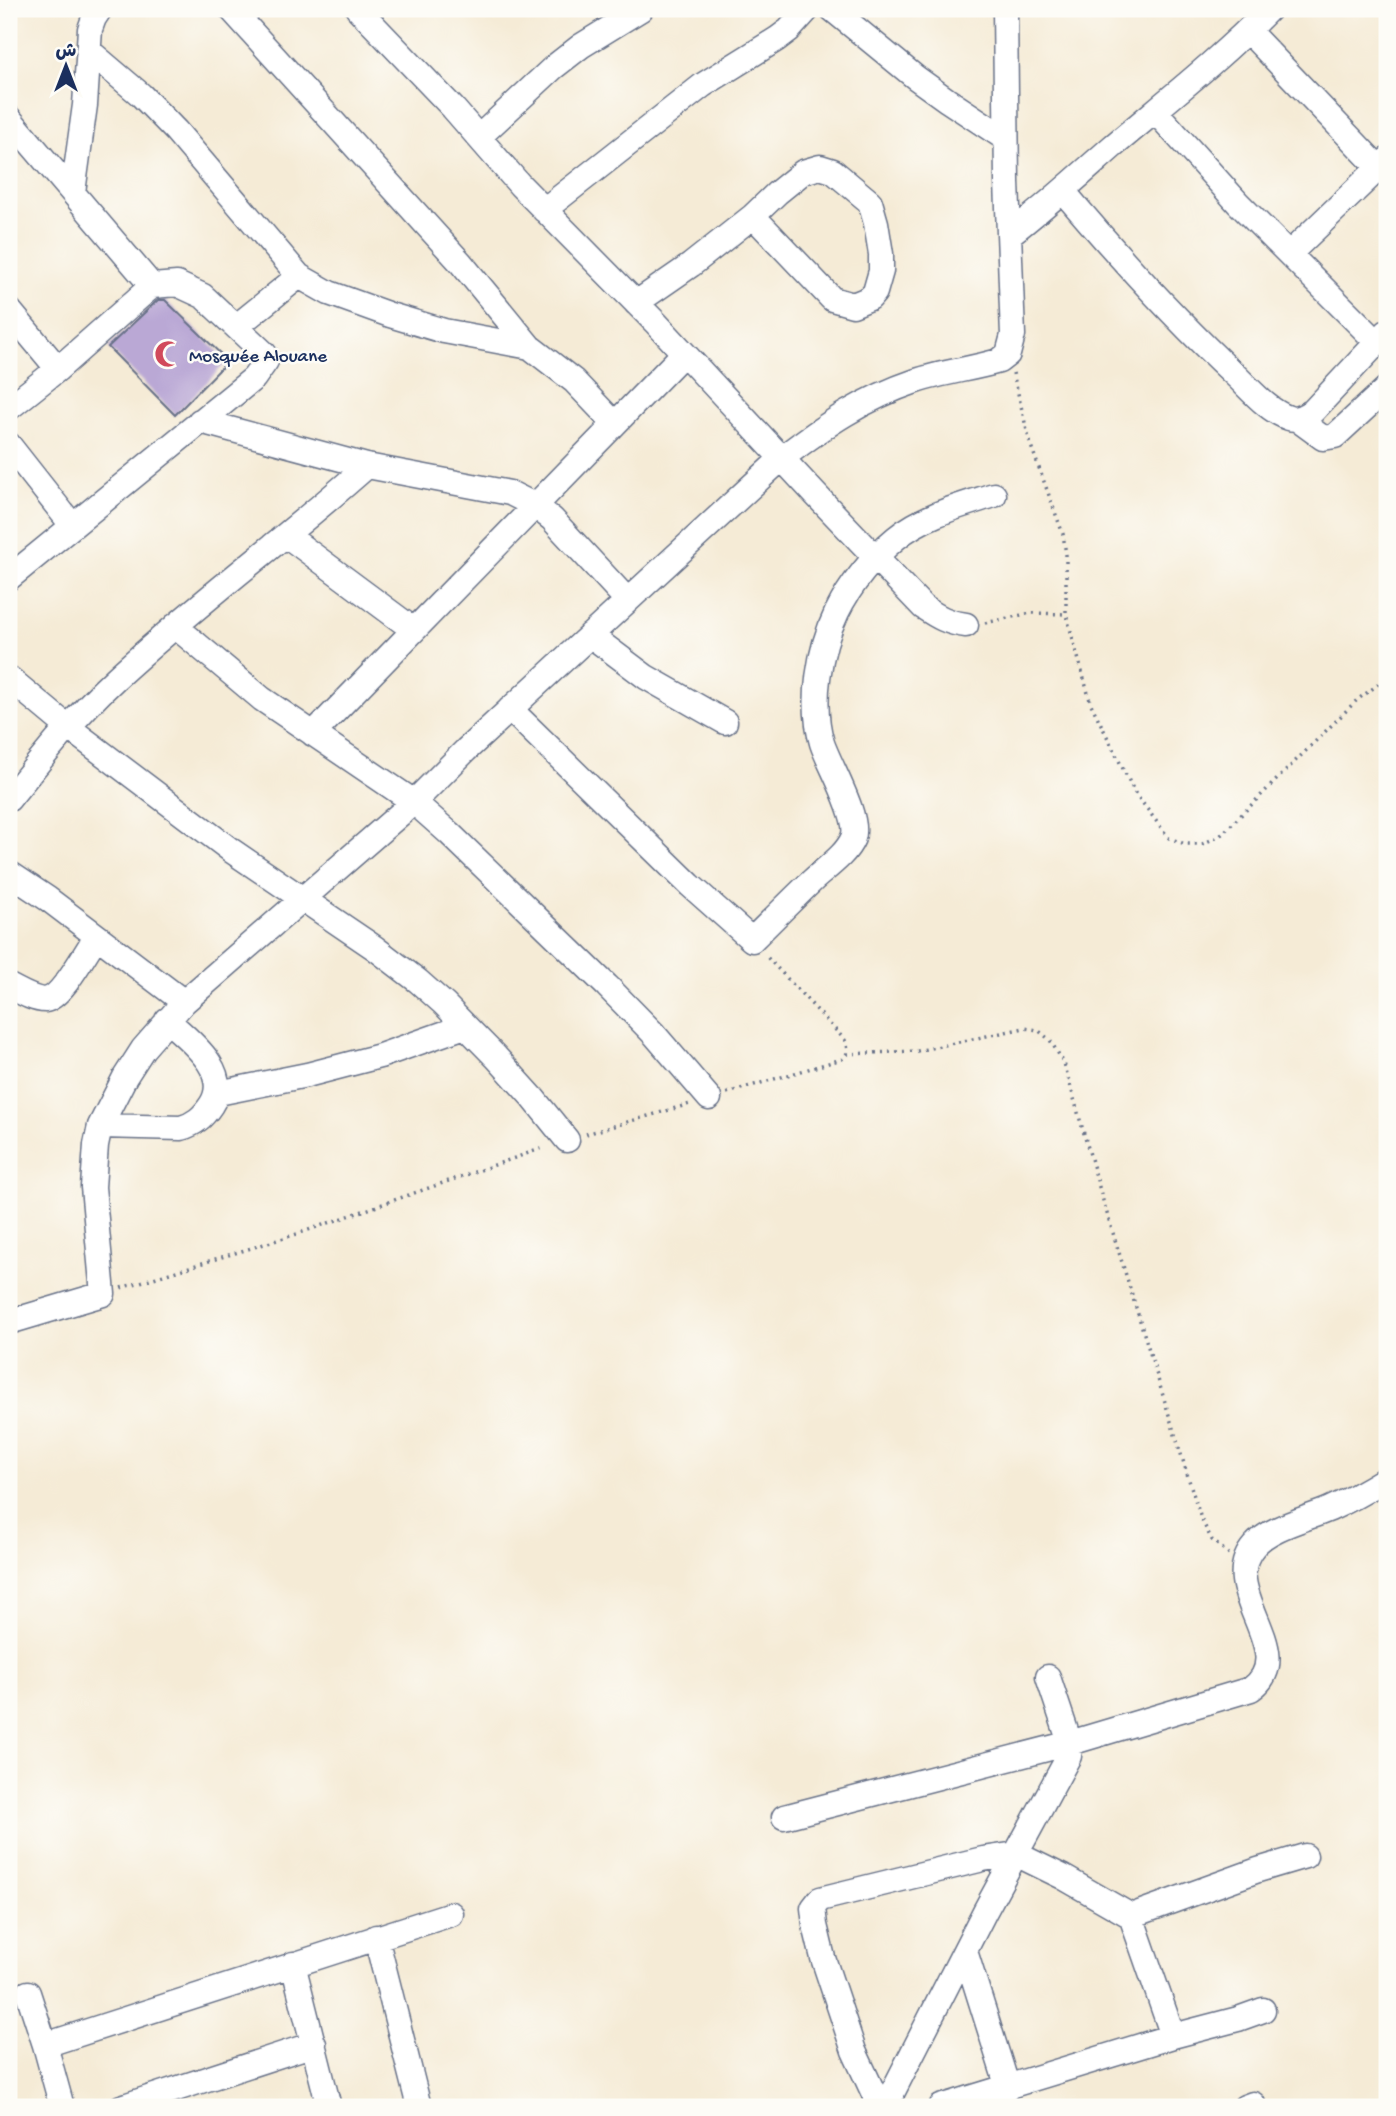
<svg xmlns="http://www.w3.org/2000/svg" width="1396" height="2116" viewBox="0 0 1396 2116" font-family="'Gochi Hand','Playpen Sans Arabic',sans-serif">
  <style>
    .building { fill: #baa8d5 }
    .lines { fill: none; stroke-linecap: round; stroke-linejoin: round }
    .minor-casing { stroke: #677188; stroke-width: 27 }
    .path { stroke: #677188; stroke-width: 3.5; stroke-dasharray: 2 5; stroke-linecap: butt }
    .minor { stroke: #fff; stroke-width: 24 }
    .labels { text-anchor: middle; stroke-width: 5; stroke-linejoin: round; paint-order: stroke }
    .poi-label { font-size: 19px; fill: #1b2f5e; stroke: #fdfcf7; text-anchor: start }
  </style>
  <rect width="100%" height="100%" fill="#fdfcf7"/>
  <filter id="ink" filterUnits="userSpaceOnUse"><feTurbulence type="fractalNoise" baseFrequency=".0143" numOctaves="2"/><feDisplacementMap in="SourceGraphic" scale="14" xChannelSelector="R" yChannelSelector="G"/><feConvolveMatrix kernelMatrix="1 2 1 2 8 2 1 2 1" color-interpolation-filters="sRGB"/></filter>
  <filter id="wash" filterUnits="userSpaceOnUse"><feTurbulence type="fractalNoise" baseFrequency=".00686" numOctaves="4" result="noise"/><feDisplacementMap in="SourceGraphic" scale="28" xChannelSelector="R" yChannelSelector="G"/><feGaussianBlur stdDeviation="1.57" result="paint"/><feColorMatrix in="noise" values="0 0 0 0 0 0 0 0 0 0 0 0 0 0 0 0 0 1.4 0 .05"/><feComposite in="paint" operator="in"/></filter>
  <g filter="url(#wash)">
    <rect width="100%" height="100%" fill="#f5ebd6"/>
    <g id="blocks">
      <path class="building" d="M158 300H165L228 361 175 415 108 347Z"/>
    </g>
  </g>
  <g filter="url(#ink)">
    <use href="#blocks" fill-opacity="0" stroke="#677188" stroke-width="2"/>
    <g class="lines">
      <defs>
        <path id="minor" d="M231 9 461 263 530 347
          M358 9 453 108 520 185 656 323 815 494 923 607C938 617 948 623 966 625
          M832 9 915 77 947 100 1006 139
          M1248 31 1379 168
          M88 50 141 95 176 131 299 276 329 293 390 315 444 331 530 347 574 381 614 423
          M1155 111 1238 203 1377 342
          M9 118 152 286
          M479 137 554 67 581 46 641 9
          M1063 191C1117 255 1173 317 1235 375 1250 389 1268 411 1289 418 1298 421 1305 415 1313 411L1387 332
          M73 192 85 105 90 29 94 18 100 9
          M544 210 703 85 777 39 789 30 808 9
          M1010 234C1045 207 1078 177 1112 147 1165 102 1220 59 1269 9
          M1289 254 1387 160
          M636 303 691 265 753 216 777 193 803 172 820 167 833 171 870 202 876 223 881 254V271L875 292 870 298 853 305 832 299 753 216
          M9 310 58 369
          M237 326 299 276
          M9 408 58 369 152 286 177 284 203 296 265 354 266 361 254 378 9 578
          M1297 419 1323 438 1335 436 1387 388
          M200 421 367 466 510 493 534 505 552 519 627 600
          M9 445 72 525
          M286 535 414 630
          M175 626 262 699 414 802 449 833 607 986 654 1034 709 1098
          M590 635 646 677 725 722
          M9 678 69 728 232 851 375 948 418 981 444 1004 496 1057 533 1098 567 1140
          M510 709 690 885 752 940C772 920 792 900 813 880 826 868 846 855 853 838 861 818 829 765 822 743 810 703 819 649 837 612 850 585 873 557 896 538 924 515 960 506 994 495
          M313 734 683 354
          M9 799C42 758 76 715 115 679 196 604 285 539 367 466
          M9 873 48 899 184 1002
          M9 986C19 991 33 1000 45 1000 62 998 86 951 96 937
          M218 1093 307 1075 380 1056 465 1026
          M100 1126 181 1128C195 1124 203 1117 211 1105 233 1072 189 1040 167 1020
          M9 1322 103 1294 93 1187 96 1145 100 1126 125 1077 143 1049 184 1002 414 802 466 750 782 458C825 425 863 399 916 381 943 372 972 369 999 361L1008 354 1013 335 1007 182 1005 9
          M784 1817 1070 1743 1251 1689C1302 1653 1215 1590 1254 1546 1270 1527 1307 1519 1330 1509 1350 1500 1369 1489 1387 1478
          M1131 1916 1173 2036
          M376 1937 419 2107
          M965 1951 1008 2088
          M293 1964 329 2107
          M28 1993 45 2045 62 2107
          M45 2045 451 1914
          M121 2107 314 2044
          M880 2107 854 2051 823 1958 815 1925 813 1908 820 1899 983 1859 1016 1854 1063 1877 1131 1916 1258 1870 1305 1856
          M885 2107 985 1911 1069 1756 1070 1743 1048 1677
          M941 2107 1173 2036 1238 2019 1263 2010
          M1245 2107 1253 2104"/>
      </defs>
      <use href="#minor" class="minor-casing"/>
      <path class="path" d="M1013 373 1030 443 1063 534 1066 555V614L1091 704 1135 793 1169 838 1185 844H1202L1220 836 1357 700 1387 678
        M985 623 1031 613 1066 614
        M847 1054 917 1051 1024 1028 1038 1030 1050 1040 1064 1063 1101 1194 1201 1519 1212 1540 1229 1554
        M727 1093 842 1059C849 1053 849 1049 845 1040L765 955
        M586 1134 690 1104
        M121 1288 297 1234 546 1147"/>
      <use href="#minor" class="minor"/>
    </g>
  </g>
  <defs>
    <symbol id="mosque-bare" viewBox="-9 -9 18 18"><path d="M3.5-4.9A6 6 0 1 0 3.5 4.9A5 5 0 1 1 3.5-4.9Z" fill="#d1495b" stroke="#fdfcf7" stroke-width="2.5" paint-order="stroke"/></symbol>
  </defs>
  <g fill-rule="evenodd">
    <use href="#mosque-bare" x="149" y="335" width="38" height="38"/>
  </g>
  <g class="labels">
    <g class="poi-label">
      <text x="189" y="361">Mosquée Alouane</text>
    </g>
  </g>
  <rect width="1396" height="2116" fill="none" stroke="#fdfcf7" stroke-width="35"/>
  <g transform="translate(66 66)" stroke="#fdfcf7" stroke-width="5" paint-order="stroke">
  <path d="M0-5L12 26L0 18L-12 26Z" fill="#1b2f5e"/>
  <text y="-10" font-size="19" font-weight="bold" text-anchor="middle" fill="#1b2f5e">ش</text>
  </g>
</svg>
